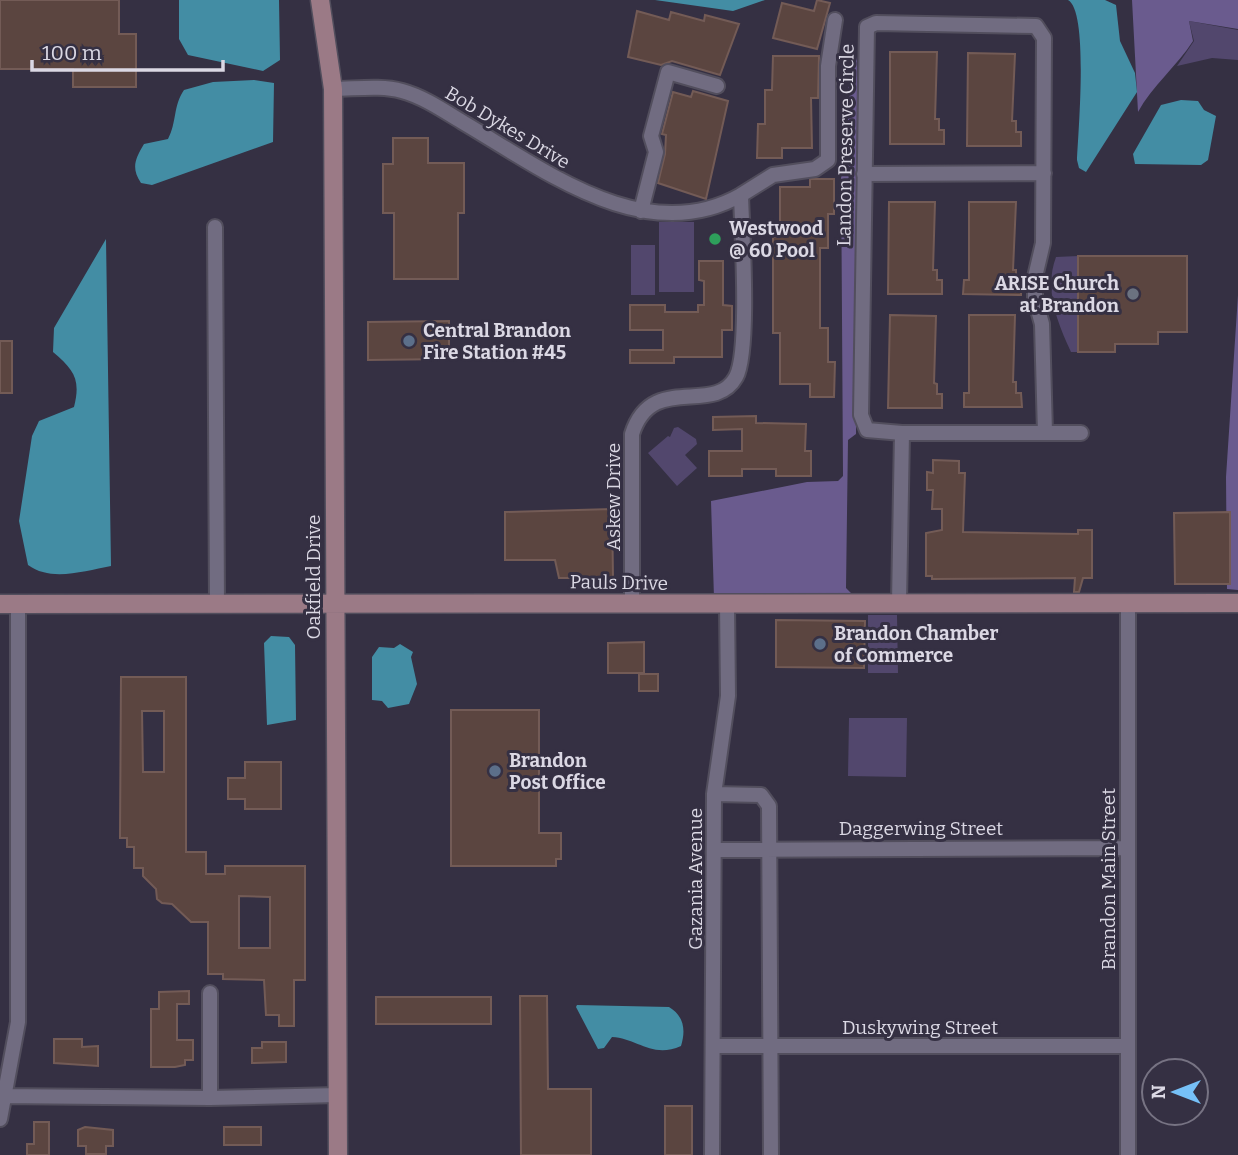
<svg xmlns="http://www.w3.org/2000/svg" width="1238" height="1155" viewBox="0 0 1238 1155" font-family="Bitter,serif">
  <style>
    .green { fill: #52476d }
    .forest { fill: #6a5b8e }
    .water { fill: #438da4 }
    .building { fill: #5b4540; stroke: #735b56; stroke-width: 2; fill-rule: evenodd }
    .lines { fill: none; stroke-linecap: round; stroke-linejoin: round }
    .street-casing { stroke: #524e5d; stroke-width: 18 }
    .secondary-casing { stroke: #524e5d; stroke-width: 21 }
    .street { stroke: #716c81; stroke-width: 14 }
    .secondary { stroke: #9b7a86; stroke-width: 18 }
    .leisure-dot { fill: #2e9e5b; stroke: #353043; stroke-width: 2.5 }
    .worship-dot { fill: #6b7280; stroke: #353043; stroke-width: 2.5 }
    .service-dot { fill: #5c6f8a; stroke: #353043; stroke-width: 2.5 }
    .labels { text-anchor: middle; stroke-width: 6; stroke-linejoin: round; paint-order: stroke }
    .street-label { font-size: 19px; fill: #dbd8e4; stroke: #353043 }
    .poi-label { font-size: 19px; font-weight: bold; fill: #dbd8e4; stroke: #353043; text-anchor: start }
  </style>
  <rect width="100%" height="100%" fill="#353043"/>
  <path class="green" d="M1189 21 1238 30V60L1212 58 1177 66 1194 41Z
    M659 222H694V292H659Z
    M631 245H655V295H631Z
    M1078 256V352H1071C1057 322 1044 289 1056 257Z
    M678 427 696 439 697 444 685 455 697 468 677 486 648 453 668 436 670 437 674 428Z
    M868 615H897L898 673H868Z
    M849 718H907L906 777 848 776Z"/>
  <path class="forest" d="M1132 0H1238V29L1189 21 1193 41C1177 66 1152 86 1138 112Z
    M857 57 856 434 848 440 846 588 851 593 893 594 892 597 714 598 711 501 807 482 838 481 843 476 841 160 844 104Z
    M1238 295V590L1227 589 1226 477Z"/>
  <path class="water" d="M179 0H279L280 60 263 71 188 55 179 39Z
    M655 0H765L733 11Z
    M1068 0H1105L1116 5 1120 41 1135 73 1137 92 1086 172 1079 168 1077 160C1078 134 1089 11 1068 0Z
    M254 80 274 83 273 142 152 185 141 183C131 168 135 159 144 144L168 139C177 122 173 106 184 90L213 82Z
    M1181 100 1198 101 1204 110 1216 116 1208 160 1201 165 1135 164 1133 154 1161 105Z
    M106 239 111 566C84 571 51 582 28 565L19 521 32 436 39 421 74 407C81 379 74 370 53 352L54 328Z
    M271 636 289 637 295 645 296 720 267 725 264 643Z
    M400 644 413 652 411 657 417 684 409 704 388 708 382 701 372 700V657L379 647 394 648Z
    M577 1005 669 1007C684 1016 686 1030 681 1046 652 1059 637 1038 612 1037L604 1048 598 1049 576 1007Z"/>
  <path class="building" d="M0 0H119V34H136V87H73V69H0Z
    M817 0 830 3 817 49 773 38 782 3 814 11Z
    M637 11 669 20 671 12 704 21 705 15 739 24 720 75 672 61 661 65 628 57Z
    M890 52H937L935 119H939V130H944V144H890Z
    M968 53 1015 54 1012 121H1016V132H1021V146H967Z
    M773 56H819L818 98H811L812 148H782V158H757L758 124H765V90H772Z
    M693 91 728 101 706 199 658 183 665 154 666 135 662 134 673 92 691 97Z
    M393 138H428V163H464V213H458V279H394V213H383V164H393Z
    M810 179H834V214H828V248H820V328H828V362H835L834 397H810V384H780V333H773V237H780V187H810Z
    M889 202H935L933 270H937V280H942V294H888Z
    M969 202H1016L1013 270H1016V281H1021V295L963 294 964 280H969Z
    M1078 256H1187V332H1158V344H1115V352H1078Z
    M699 261H723V305L732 306V330H722V357H674V363H630V350H663V330H630V305H665V312H698V305H704V281L699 280Z
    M890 315 936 316 934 383 937 384V394H942V408H888Z
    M969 315H1015L1013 382H1016V393H1021L1022 407H964V393H969Z
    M449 321V359L368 360V322Z
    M0 341H12V393H0Z
    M756 416V423L806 424 805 451H811V476H776V469H742V476H709V451H742V429L713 430V417Z
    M933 460 959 461V473H965L963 532 1078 534V530H1092V578H1083L1079 592H1074L1075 578 932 579V576H926V533L942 530V509H932L933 490H927V472L933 473Z
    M612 509 613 578H559L555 560H505V512Z
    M1230 512V584H1175L1174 513Z
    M776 620 865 621 864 668 776 667Z
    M644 642V673H608V643Z
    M639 674H658V691H639Z
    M121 677H186V852H206V874H225V866H305V980H294V1026H279V1015H266L264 980 223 979V974H208V922H191L172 904 162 903 157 899 156 889 143 876V868H134V847H127V838H120ZM142 711H164V772H143ZM239 896 270 897V948H239Z
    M451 710H539V833H561V859H556V866H451Z
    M245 762H281V809H245V799H228V778H245Z
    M189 991V1004H177V1040H193V1060H185V1065L175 1067H151V1009H159V992Z
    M520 996H547L548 1089H591V1155H521Z
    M376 997H491V1024H376Z
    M54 1039H82V1047L98 1046V1066L54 1063Z
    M262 1042H286V1062L252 1063V1048H262Z
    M665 1106H692V1155H665Z
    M34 1122H49V1155H27V1144H34Z
    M85 1127 113 1130V1146H106V1154H86V1146H78V1130Z
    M224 1127H261V1145H224Z"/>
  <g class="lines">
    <defs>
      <path id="street" d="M333 89C355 89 381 85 402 91 424 97 444 111 464 123 544 170 646 249 741 195
        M864 174 1044 173
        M641 211 656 152 651 136 668 72 717 86
        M215 227 217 605
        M1045 433H1081
        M899 603 902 433 867 430 861 415 867 27 876 23 1036 26 1044 38 1043 243 1035 277V299L1042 324 1045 433H902
        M632 604V434C652 371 714 417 736 377 750 351 742 231 741 195L773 175 815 169 828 160V66L835 20
        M714 794 761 795 769 806 771 1155
        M714 850 1127 848
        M713 1046H1126
        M0 1096 210 1098 338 1095
        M210 1098V993
        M0 1119 18 1022V604
        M712 1155 714 794 728 696 727 604
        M1128 1155V604"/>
      <path id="secondary" d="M320 0 333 89 338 1155
        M0 604 1238 603"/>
    </defs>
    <use href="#street" class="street-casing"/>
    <use href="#secondary" class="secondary-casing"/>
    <use href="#street" class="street"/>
    <use href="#secondary" class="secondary"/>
  </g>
  <circle class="leisure-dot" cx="715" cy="239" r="7"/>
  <circle class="worship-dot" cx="1133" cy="294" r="7"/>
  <g class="service-dot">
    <circle cx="409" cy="341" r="7"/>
    <circle cx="820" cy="644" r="7"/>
    <circle cx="495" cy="771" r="7"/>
  </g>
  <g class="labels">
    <g class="street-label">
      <text transform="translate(508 127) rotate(31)" y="7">Bob Dykes Drive</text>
      <text transform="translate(845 145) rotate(-89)" y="7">Landon Preserve Circle</text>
      <text transform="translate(613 497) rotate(-90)" y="7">Askew Drive</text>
      <text transform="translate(313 577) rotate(-90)" y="7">Oakfield Drive</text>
      <text transform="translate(619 582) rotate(1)" y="7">Pauls Drive</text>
      <text x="921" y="835">Daggerwing Street</text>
      <text transform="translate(695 879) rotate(-90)" y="7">Gazania Avenue</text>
      <text transform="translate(1108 879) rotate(-90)" y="7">Brandon Main Street</text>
      <text x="920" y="1034">Duskywing Street</text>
    </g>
    <g class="poi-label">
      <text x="729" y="235">Westwood<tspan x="729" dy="22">@ 60 Pool</tspan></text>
      <text x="1119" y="290" text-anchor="end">ARISE Church<tspan x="1119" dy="22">at Brandon</tspan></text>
      <text x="423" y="337">Central Brandon<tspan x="423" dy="22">Fire Station #45</tspan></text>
      <text x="834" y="640">Brandon Chamber<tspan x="834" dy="22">of Commerce</tspan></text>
      <text x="509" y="767">Brandon<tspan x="509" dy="22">Post Office</tspan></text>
    </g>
  </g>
  <g transform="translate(1175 1092) rotate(270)"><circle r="33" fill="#353043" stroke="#777383" stroke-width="2"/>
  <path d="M0-5L12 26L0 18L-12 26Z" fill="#76c0f7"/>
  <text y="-10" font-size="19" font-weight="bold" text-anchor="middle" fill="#dbd8e4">N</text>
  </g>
  <path d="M32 60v10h191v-10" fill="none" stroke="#dbd8e4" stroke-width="3.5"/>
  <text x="42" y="60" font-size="21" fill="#dbd8e4" stroke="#353043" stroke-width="5" paint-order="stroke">100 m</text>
</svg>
